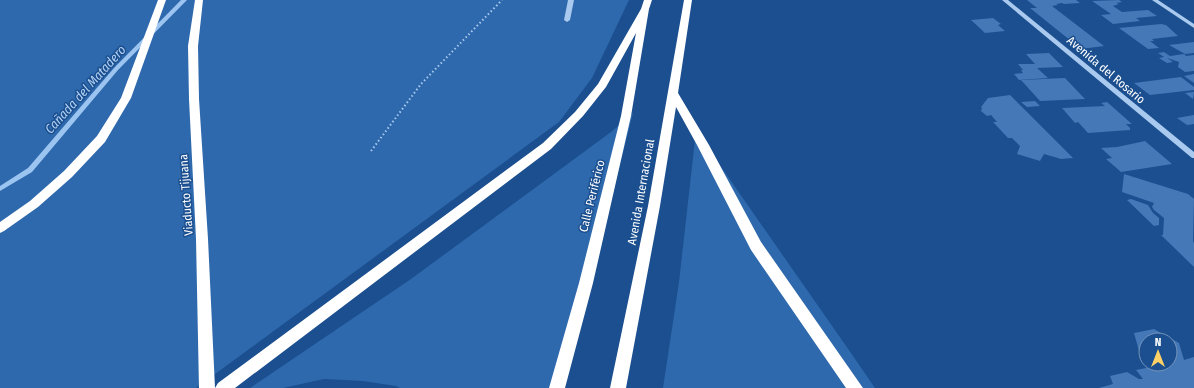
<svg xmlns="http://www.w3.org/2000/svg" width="1194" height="388" viewBox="0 0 1194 388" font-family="'Fira Sans Condensed',sans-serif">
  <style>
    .green { fill: #2e69ad }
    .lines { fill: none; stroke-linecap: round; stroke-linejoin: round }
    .stream { fill: #9cc4f0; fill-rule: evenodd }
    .building { fill: #4478b7 }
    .path { stroke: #a9c9ee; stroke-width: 2; stroke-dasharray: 1.5 2.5; stroke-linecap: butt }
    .minor { fill: #a9c9ee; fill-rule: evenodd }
    .highway { fill: #fff; fill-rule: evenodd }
    .labels { text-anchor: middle; stroke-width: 3; stroke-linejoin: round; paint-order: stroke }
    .street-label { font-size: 12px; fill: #fff; stroke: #1b4f8f }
    .water-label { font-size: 13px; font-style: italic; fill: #b5d3f5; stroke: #1b4f8f }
  </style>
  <rect width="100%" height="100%" fill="#1b4f8f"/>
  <path class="green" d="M0 0H629L592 78 559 122 196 388H0Z
    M633 113 564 388H400L396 386 363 381 324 379 283 388H250L411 279 611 132Z
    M696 131 851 353 875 388H663L679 282Z"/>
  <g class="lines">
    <path class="stream" d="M181 0H187L118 70 32 172 0 191V186L28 168 114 68Z"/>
  </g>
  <path class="building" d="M1027 0H1076L1080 3 1064 4 1062 3 1056 4 1058 5 1052 6 1104 46 1081 49 1030 8H1037Z
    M1119 0 1122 2 1116 3 1119 4 1113 6 1122 12 1148 10 1157 16 1136 18 1140 21 1113 24 1101 15 1111 14 1092 1Z
    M993 18 1001 24 998 25 1005 31 985 33 971 20Z
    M1161 24 1166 25 1178 36 1152 39 1154 41H1150L1159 48 1148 49 1119 28Z
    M1194 42V53L1185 54 1169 45Z
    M1164 52 1170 56 1184 54 1186 56 1194 55V71L1185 72 1178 67 1179 62 1167 58 1173 62 1167 63 1159 58 1164 57 1158 53Z
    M1049 53 1063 67 1037 68 1048 78 1019 80 1014 74 1023 73 1021 70H1023L1018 64H1035L1026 54Z
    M1194 74V83L1184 76Z
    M1181 77 1194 87V90L1150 95 1134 83Z
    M1065 78 1085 99 1040 101 1021 80Z
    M1194 92 1193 99 1185 93Z
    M1010 95 1073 158 1061 159 1044 154 1040 161 1017 154 1020 146 1012 138H1008L993 122H997L991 115 987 116 981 111 982 108 981 107 988 98Z
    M1035 101 1040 106 1027 107 1021 102Z
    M1107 102 1132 124H1126L1130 128V130L1088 133 1078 122 1075 123 1062 108 1105 106 1101 103Z
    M1194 115V124L1187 125 1177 118Z
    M1145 141 1172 164 1121 172 1106 159 1112 158 1101 148 1117 147Z
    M1124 174 1188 194 1194 199 1193 241 1194 243V267L1161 235H1163L1164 218 1154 210 1152 207 1154 203 1122 192Z
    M1131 199 1148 205 1153 213 1159 218V225L1154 226 1127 200Z
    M1154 329 1179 343 1184 360 1194 357V388H1099L1113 384 1110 376 1127 372 1139 379H1143L1136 370 1161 365 1160 364H1170V340H1146V356L1139 351 1134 333Z"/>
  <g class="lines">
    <path class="path" d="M371 151 421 84 502 0"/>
    <path class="minor" d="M568 0H574L570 20 567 22 564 20Z
      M1002 0H1008L1194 152V158H1192Z
      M1152 0H1158L1194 24V28Z"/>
    <path class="highway" d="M158 0H166L131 98 105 142 72 177 38 207 4 231 0 233V222L30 201 64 171 97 136 121 98Z
      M195 0H203L198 46 199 99 208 239 215 388H199L196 239 189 99 188 46Z
      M644 0H652L649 9 631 116 593 283 565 388H549L579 283 621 116 636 33 606 87 583 116 551 149 235 388H215L218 383 543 143 575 112 598 84 641 9Z
      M684 0H692L678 93 709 145 761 242 863 388H846L751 250 697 145 676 107 660 206 626 388H610L648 206Z"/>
  </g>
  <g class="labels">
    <g class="street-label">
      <text transform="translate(1106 70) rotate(40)" y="4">Avenida del Rosario</text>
      <text transform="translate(641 192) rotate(-80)" y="4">Avenida Internacional</text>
      <text transform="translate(186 195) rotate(-94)" y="4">Viaducto Tijuana</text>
      <text transform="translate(592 196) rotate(-76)" y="4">Calle Periférico</text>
    </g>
    <g class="water-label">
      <text transform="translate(85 89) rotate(-48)" y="5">Cañada del Matadero</text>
    </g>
  </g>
  <g transform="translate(1158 352)"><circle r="19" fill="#1b4f8f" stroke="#7695bc"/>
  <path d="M0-3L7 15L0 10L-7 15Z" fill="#ffd166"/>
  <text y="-6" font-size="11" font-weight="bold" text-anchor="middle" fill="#ffffff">N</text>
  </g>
</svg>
